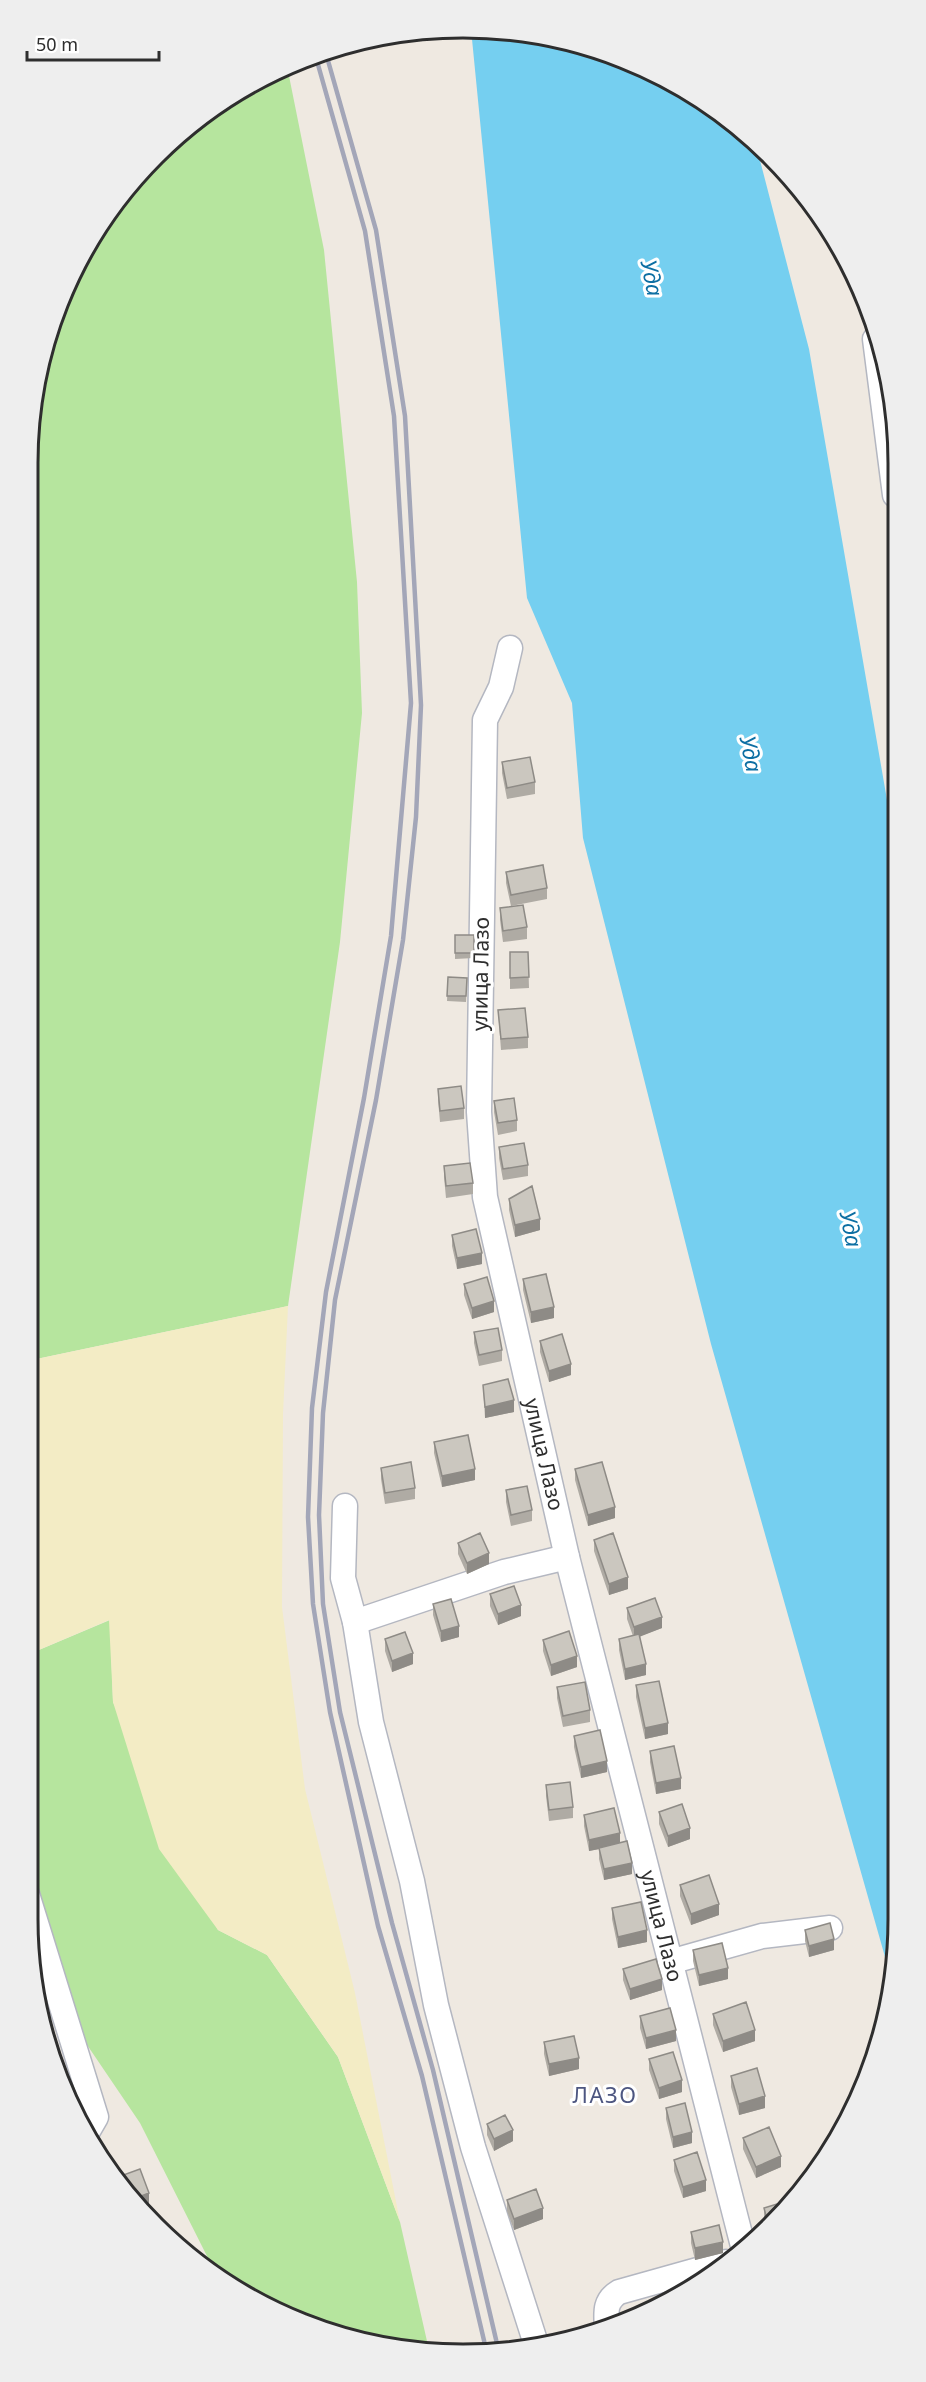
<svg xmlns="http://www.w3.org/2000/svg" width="926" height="2382" viewBox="0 0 926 2382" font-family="'Noto Sans',sans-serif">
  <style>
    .green { fill: #b6e59e }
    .sand { fill: #f3ecc5 }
    .water { fill: #75cff0 }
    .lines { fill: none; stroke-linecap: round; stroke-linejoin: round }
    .minor-casing { stroke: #b4b7c1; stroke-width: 27 }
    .minor { stroke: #fff; stroke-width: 24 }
    .rail { stroke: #a3a6b8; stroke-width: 4.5 }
    .wall { fill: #afaba4 }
    .shaded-wall { fill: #8e8b86 }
    .building { fill: #cbc7bf; stroke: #8e8b86; stroke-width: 1.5 }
    .labels { text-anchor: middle; stroke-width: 6; stroke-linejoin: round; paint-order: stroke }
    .street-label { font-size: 21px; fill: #2e2e2e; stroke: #fff }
    .water-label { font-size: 22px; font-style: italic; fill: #0d6fa3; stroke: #fff }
    .neighbourhood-label { font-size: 22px; letter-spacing: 1.5px; fill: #4d5680; stroke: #fff }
    .rim { fill: none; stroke: #2e2e2e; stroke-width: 3 }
  </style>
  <rect width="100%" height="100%" fill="#efe9e1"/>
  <path class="green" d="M287 66 324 250 357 582 362 713 340 942 288 1306 27 1361V463L42 350 72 270 117 197 176 135 245 85Z
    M110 1620 113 1702 218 1930 267 1955 338 2057 400 2222 429 2350 406 2351 323 2332 245 2297 215 2272 140 2123 58 2002 27 1870V1655Z"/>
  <path class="sand" d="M288 1306 283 1414 282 1607 305 1789 355 1993 400 2222 338 2057 267 1955 218 1930 159 1849 113 1702 109 1620 27 1655V1361Z"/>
  <path class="water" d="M492 28 576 42 705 100 756 145 809 349 896 852 899 1919 891 1978 711 1344 583 838 572 703 527 598 471 29Z"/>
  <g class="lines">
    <defs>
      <g id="minor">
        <path d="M875 339 895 495"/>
        <path id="s1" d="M510 648 501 687 485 720 479 1112 485 1197 567 1557 743 2246"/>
        <path d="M345 1506 343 1578 355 1622 371 1722 412 1881 436 2005 473 2147 537 2347"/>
        <path d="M355 1622 504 1572 567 1557"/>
        <path d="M27 1894 96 2117 85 2136"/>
        <path d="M670 1962 762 1936 830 1928"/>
        <path d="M607 2329C606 2313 604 2301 619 2292L726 2262"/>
      </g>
    </defs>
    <use href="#minor" class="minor-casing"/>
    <use href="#minor" class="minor"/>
    <path class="rail" d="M325 50 376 230 405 416 421 705 416 817 403 940 376 1100 335 1300 323 1413 319 1515 323 1604 340 1712 392 1923 433 2070 498 2348
      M315 54 365 231 394 416 411 703 391 936 364 1098 326 1292 312 1408 308 1517 313 1604 330 1712 378 1926 422 2076 486 2349"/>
  </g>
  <path class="wall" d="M502 762 535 782V794L507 799 502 773Z
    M506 872 547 888V899L511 906 506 883Z
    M500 908 527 927V939L503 942 500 920Z
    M455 935H474V958L455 959Z
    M510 952H528L529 988 510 989Z
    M448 977 467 978 466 1002 447 1001Z
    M498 1010 528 1037V1048L501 1050Z
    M438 1089 464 1108V1119L440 1122 438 1100Z
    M494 1101 517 1120V1131L498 1135 494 1112Z
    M499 1147 528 1165V1176L503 1180 499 1158Z
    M444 1166 473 1183V1194L446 1198 444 1177Z
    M509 1199 540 1230 515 1237 509 1210Z
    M452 1235 482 1264 457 1269 452 1246Z
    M523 1279 554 1318 531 1323 523 1290Z
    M464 1284 494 1312 472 1319 464 1295Z
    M474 1332 502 1350V1361L479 1366 474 1343Z
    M540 1341 571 1375 549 1382 540 1352Z
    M483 1385 514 1412 485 1418Z
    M434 1442 475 1480 442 1487 434 1453Z
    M381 1468 415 1488V1499L385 1504 381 1479Z
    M575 1469 615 1518 588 1526 575 1480Z
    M506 1490 532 1510V1521L511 1526 506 1502Z
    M594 1540 628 1589 609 1595 594 1551Z
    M458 1543 489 1564 467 1574 458 1554Z
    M490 1594 521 1616 498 1625 490 1606Z
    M433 1604 459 1637 441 1642 433 1615Z
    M627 1608 662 1628 640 1636 646 1675 625 1680 619 1650V1639L633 1636 627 1619Z
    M385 1639 413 1664 392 1672 385 1651Z
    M543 1640 577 1667 551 1676 543 1651Z
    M636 1685 668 1734 645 1739 636 1697Z
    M557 1687 590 1710V1722L563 1727 557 1698Z
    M574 1736 607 1772 581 1778 574 1747Z
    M650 1751 681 1789 656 1794 650 1762Z
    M546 1785 573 1807V1818L549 1821 546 1796Z
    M659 1812 690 1839 668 1847 659 1824Z
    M584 1815 620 1843 632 1874 604 1880 599 1859V1849L589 1851 584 1826Z
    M680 1885 719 1915 691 1925 680 1896Z
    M612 1908 647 1942 618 1948 612 1919Z
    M805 1930 834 1950 809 1957 805 1941Z
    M693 1950 728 1979 699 1986 693 1961Z
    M623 1969 662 1990 630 2000 623 1980Z
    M713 2014 755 2041 723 2052 713 2025Z
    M640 2016 676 2041 646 2049 640 2028Z
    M544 2042 579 2069 549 2076 544 2054Z
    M649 2059 682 2092 659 2099 649 2070Z
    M731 2076 765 2108 739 2115 731 2087Z
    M666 2108 692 2143 673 2148 666 2119Z
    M487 2124 513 2141 494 2151 487 2135Z
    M743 2138 781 2167 756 2178 743 2149Z
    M674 2160 706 2191 683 2198 674 2171Z
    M507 2200 543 2219 514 2230 507 2211Z
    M790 2202 765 2225 764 2220V2208Z
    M691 2232 723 2253 695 2260 691 2243Z"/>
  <path class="shaded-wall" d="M540 1219V1230L515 1237V1225Z
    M482 1253V1264L457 1269V1258Z
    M494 1301V1312L472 1319V1308Z
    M554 1307V1318L531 1323V1312Z
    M571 1364V1375L549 1382V1371Z
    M514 1400V1412L485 1418V1407Z
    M475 1469V1480L442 1487V1476Z
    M615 1507V1518L588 1526V1515Z
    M489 1553V1564L467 1574V1563Z
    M628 1577V1589L609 1595V1584Z
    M521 1605V1616L498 1625V1614Z
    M662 1617V1628L634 1639V1627Z
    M459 1626V1637L441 1642V1631Z
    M413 1653V1664L392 1672V1661Z
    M577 1656V1667L551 1676V1665Z
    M646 1664V1675L625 1680V1669Z
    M668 1723V1734L645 1739V1728Z
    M607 1761V1772L581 1778V1767Z
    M681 1778V1789L656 1794V1783Z
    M690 1828V1839L668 1847V1836Z
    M620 1833V1845L589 1851V1840Z
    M632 1863V1874L604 1880V1869Z
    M719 1904V1915L691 1925V1914Z
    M647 1930V1942L618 1948V1937Z
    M834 1939V1950L809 1957V1946Z
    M728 1968V1979L699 1986V1975Z
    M662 1979V1990L630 2000V1989Z
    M676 2030V2041L646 2049V2038Z
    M755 2030V2041L723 2052V2041Z
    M579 2058V2069L549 2076V2064Z
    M682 2080V2092L659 2099V2088Z
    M765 2096V2108L739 2115V2104Z
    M513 2130V2141L494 2151V2139Z
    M692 2132V2143L673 2148V2137Z
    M781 2156V2167L756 2178V2167Z
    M706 2180V2191L683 2198V2187Z
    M149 2193V2204L138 2209 131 2200Z
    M543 2208V2219L514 2230V2219Z
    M723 2242V2253L695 2260V2248Z"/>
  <path class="building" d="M530 757 535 782 507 788 502 762Z
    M543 865 547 888 511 895 506 872Z
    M523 905 527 927 503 931 500 908Z
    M455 935H474V953H455Z
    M510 952H528L529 977 510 978Z
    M448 977 467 978 466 996H447Z
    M525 1008 528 1037 501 1039 498 1010Z
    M461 1086 464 1108 440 1111 438 1089Z
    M514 1098 517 1120 498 1123 494 1101Z
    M524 1143 528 1165 503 1169 499 1147Z
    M470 1163 473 1183 446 1186 444 1166Z
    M532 1186 540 1219 515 1225 509 1199Z
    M476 1229 482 1253 457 1258 452 1235Z
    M546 1274 554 1307 531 1312 523 1279Z
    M487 1277 494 1301 472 1308 464 1284Z
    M498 1328 502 1350 479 1355 474 1332Z
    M562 1334 571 1364 549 1371 540 1341Z
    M508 1379 514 1400 485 1407 483 1385Z
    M468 1435 475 1469 442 1476 434 1442Z
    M411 1462 415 1488 385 1493 381 1468Z
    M602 1462 615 1507 588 1515 575 1469Z
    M527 1486 532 1510 511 1515 506 1490Z
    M480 1533 489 1553 467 1563 458 1543Z
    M613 1533 628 1577 609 1584 594 1540Z
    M514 1586 521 1605 498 1614 490 1594Z
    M655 1598 662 1617 634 1627 627 1608Z
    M451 1599 459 1626 441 1631 433 1604Z
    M569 1631 577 1656 551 1665 543 1640Z
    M405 1632 413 1653 392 1661 385 1639Z
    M639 1634 646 1664 625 1669 619 1639Z
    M659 1681 668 1723 645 1728 636 1685Z
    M585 1682 590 1710 563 1716 557 1687Z
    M600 1730 607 1761 581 1767 574 1736Z
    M674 1746 681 1778 656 1783 650 1751Z
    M570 1782 573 1807 549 1810 546 1785Z
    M682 1804 690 1828 668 1836 659 1812Z
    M614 1808 620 1833 589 1840 584 1815Z
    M627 1841 632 1863 604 1869 599 1848Z
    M709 1875 719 1904 691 1914 680 1885Z
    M641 1902 647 1930 618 1937 612 1908Z
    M830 1923 834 1939 809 1946 805 1930Z
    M722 1943 728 1968 699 1975 693 1950Z
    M656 1959 662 1979 630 1989 623 1969Z
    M746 2002 755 2030 723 2041 713 2014Z
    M670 2008 676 2030 646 2038 640 2016Z
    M574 2036 579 2058 549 2064 544 2042Z
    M673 2052 682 2080 659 2088 649 2059Z
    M757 2068 765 2096 739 2104 731 2076Z
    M56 2073 63 2074 62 2085Z
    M685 2103 692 2132 673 2137 666 2108Z
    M505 2115 513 2130 494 2139 487 2124Z
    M769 2127 781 2156 756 2167 743 2138Z
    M697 2152 706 2180 683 2187 674 2160Z
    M140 2169 149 2193 131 2200 115 2178Z
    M536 2189 543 2208 514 2219 507 2200Z
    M790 2200V2202L768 2223 764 2208Z
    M719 2225 723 2242 695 2248 691 2232Z"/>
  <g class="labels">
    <g class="street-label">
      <text transform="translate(481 974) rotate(-89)" y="7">улица Лазо</text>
      <text dy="7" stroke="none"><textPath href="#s1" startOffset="818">улица Лазо</textPath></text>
      <text dy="7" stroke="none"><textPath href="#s1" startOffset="1304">улица Лазо</textPath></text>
    </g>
    <g class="water-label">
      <text transform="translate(652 278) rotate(78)" y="8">Уда</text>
      <text transform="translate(751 754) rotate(78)" y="8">Уда</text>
      <text transform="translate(851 1229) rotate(78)" y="8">Уда</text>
    </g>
    <g class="neighbourhood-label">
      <text x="605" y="2103">ЛАЗО</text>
    </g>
  </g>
  <path d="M0 0H926V2382H0ZM463 38H463A425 425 0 0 1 888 463V1919A425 425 0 0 1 463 2344H463A425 425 0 0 1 38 1919V463A425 425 0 0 1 463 38Z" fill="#eee" fill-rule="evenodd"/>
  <path class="rim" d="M463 38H463A425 425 0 0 1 888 463V1919A425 425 0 0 1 463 2344H463A425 425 0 0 1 38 1919V463A425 425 0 0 1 463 38Z"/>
  <path d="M27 51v9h132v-9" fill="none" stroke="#2e2e2e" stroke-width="3"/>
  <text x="36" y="51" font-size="18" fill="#2e2e2e" stroke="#ffffff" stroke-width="4.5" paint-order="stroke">50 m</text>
</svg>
